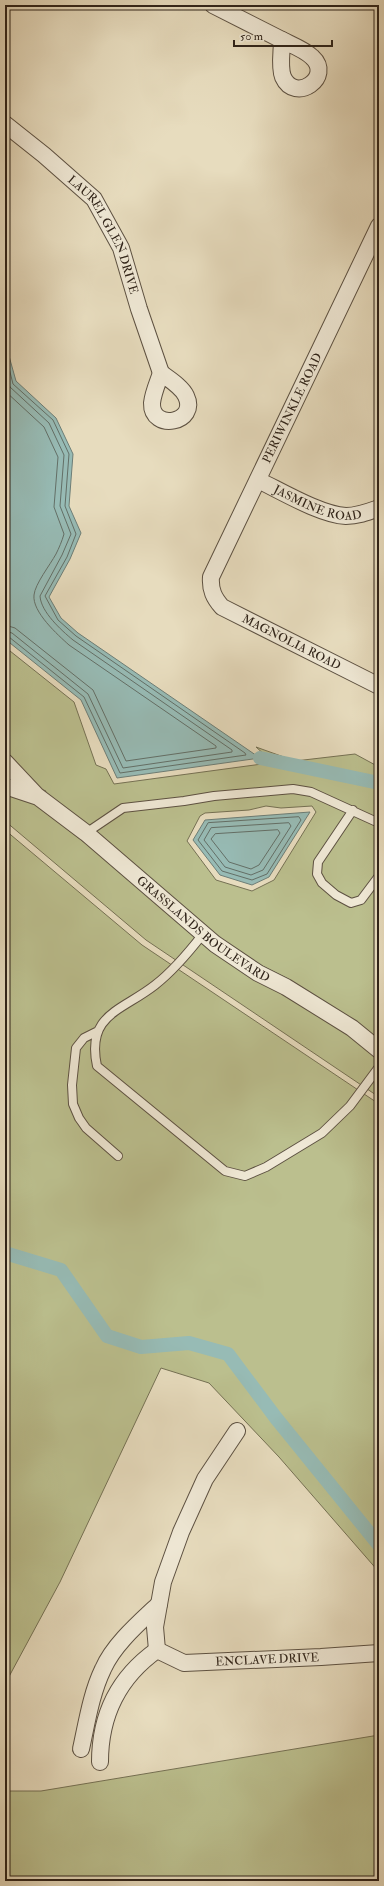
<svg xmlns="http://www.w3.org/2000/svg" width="384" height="1886" viewBox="0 0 384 1886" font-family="'IM FELL Double Pica',serif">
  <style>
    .green { fill: #bbbf8e; stroke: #757154; fill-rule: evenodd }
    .water { fill: #97bbb5; stroke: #6d7e77 }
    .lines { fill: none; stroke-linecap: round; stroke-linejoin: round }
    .shore { stroke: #636f67; stroke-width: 1 }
    .canal { stroke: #97bbb5; stroke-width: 14 }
    .lane-casing { stroke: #5d5142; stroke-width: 10 }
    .street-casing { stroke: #5d5142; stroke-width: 18 }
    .lane { stroke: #efe8d5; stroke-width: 8 }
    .street { stroke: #efe8d5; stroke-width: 16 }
    .labels { text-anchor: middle; stroke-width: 3.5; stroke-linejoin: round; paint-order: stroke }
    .street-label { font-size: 12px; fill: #2f2319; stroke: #efe8d5 }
  </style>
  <rect width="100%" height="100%" fill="#e7dcbe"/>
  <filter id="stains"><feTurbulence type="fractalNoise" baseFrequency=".005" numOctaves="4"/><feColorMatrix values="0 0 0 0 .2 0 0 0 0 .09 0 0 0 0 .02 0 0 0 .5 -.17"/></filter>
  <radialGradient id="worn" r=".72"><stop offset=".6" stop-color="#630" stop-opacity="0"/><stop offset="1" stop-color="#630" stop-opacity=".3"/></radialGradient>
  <path class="green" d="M5 647 74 702 96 765 106 769 114 784 262 764 266 760V756L256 747 295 761 355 754 379 767V1041L290 980 262 966 219 938 90 827 45 793 46 791 41 789 5 752ZM266 806 281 808 312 806 316 812 274 880 252 891 216 880 187 841 200 816 205 813 249 810Z
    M5 794 33 803 282 993 347 1034 379 1060V1097L146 940 5 821Z
    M5 830 142 945 379 1104V1572L279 1457 209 1383 161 1368 60 1582 5 1684Z
    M379 1735V1881H5V1791H41Z"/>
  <path class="water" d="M5 307 7 310 9 356 16 381 56 418 73 454 69 506 81 533 70 559 49 597 61 618 78 633 260 758 117 778 81 700 5 639Z
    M310 812 269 877 252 885 220 875 193 840 205 820Z"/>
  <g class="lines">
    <path class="shore" d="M5 352 13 384 53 420 69 454 65 506 76 534 67 557 45 596 58 620 76 636 245 753 246 755 120 773 84 697 9 637 5 636
      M5 374 10 387 49 423 64 455 60 506 71 534 62 555 40 596C41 612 61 630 73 640L232 750V752L123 768 88 694 12 633 5 631
      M5 391 44 427 58 457 54 507 64 534C62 541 59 548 56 554 50 565 35 584 34 595 32 612 58 635 69 645L216 746V748L126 761 93 690 15 628 5 625
      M299 817 301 820 267 874 252 880 222 871 198 840 208 823Z
      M289 823 291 826 263 870 251 875 225 867 204 840 211 828Z
      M278 830 280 833 259 865 251 869 229 862 211 839 215 834Z"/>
    <path class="canal" d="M260 758 379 783
      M5 1253 61 1270 107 1336 141 1347 189 1343 228 1354 276 1418 379 1545"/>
    <defs>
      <path id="lane" d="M353 810 318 862 317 874 322 883 336 895 351 903 361 900 379 876
        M86 833 123 808 184 801 214 796 293 789 311 792 379 823
        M203 934C189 952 173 971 155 985 122 1011 86 1014 97 1066L225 1171 245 1176 266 1167 322 1133 350 1106 379 1067
        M96 1032 84 1038 76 1048 72 1085 73 1104 79 1118 86 1128 118 1156"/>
      <g id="street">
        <path d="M213 5 282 40"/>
        <path d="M282 40C292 45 305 50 312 57 334 77 295 104 283 77 279 67 282 51 282 40Z"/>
        <path id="s1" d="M5 124 44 155 94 199 121 248 139 309 161 373"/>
        <path id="s2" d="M379 226 211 577C210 590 214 598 222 607L379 686"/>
        <path d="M161 373C169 379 182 387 186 396 199 423 151 432 152 403 153 393 158 382 161 373Z"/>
        <path id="s3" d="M258 480C281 491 321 515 346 516 358 516 368 512 379 508"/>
        <path id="s4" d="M5 762 37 796 86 833 215 944 258 973 286 987 352 1028 379 1050"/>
        <path d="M5 786 35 796"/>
        <path d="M157 1650 155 1627 163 1582 181 1532 205 1479 237 1431"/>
        <path d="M81 1749C87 1722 91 1694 103 1669 114 1644 140 1622 159 1604"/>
        <path id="s5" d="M100 1762C100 1715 119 1677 157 1650L184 1663 321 1657 379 1653"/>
      </g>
    </defs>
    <use href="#lane" class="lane-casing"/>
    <use href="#street" class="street-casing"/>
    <use href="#lane" class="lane"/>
    <use href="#street" class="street"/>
  </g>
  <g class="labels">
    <g class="street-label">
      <text dy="4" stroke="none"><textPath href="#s1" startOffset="152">LAUREL GLEN DRIVE</textPath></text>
      <text transform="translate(292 408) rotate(-64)" y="4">PERIWINKLE ROAD</text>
      <text dy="4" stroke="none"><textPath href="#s3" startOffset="65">JASMINE ROAD</textPath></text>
      <text dy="4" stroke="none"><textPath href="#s2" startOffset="500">MAGNOLIA ROAD</textPath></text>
      <text dy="4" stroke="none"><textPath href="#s4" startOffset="260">GRASSLANDS BOULEVARD</textPath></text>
      <text dy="4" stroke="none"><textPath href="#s5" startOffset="244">ENCLAVE DRIVE</textPath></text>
    </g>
  </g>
  <rect width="384" height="1886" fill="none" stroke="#e7dcbe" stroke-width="20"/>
  <rect x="6" y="6" width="372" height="1874" fill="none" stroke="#2f2319" stroke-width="2"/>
  <rect x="10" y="10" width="364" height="1866" fill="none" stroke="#2f2319"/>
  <path d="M234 40v6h98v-6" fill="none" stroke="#2f2319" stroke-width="2"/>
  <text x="240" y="40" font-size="12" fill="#2f2319" stroke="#efe8d5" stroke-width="3" paint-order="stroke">50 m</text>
  <rect width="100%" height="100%" filter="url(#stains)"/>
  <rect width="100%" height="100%" fill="url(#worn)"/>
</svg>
